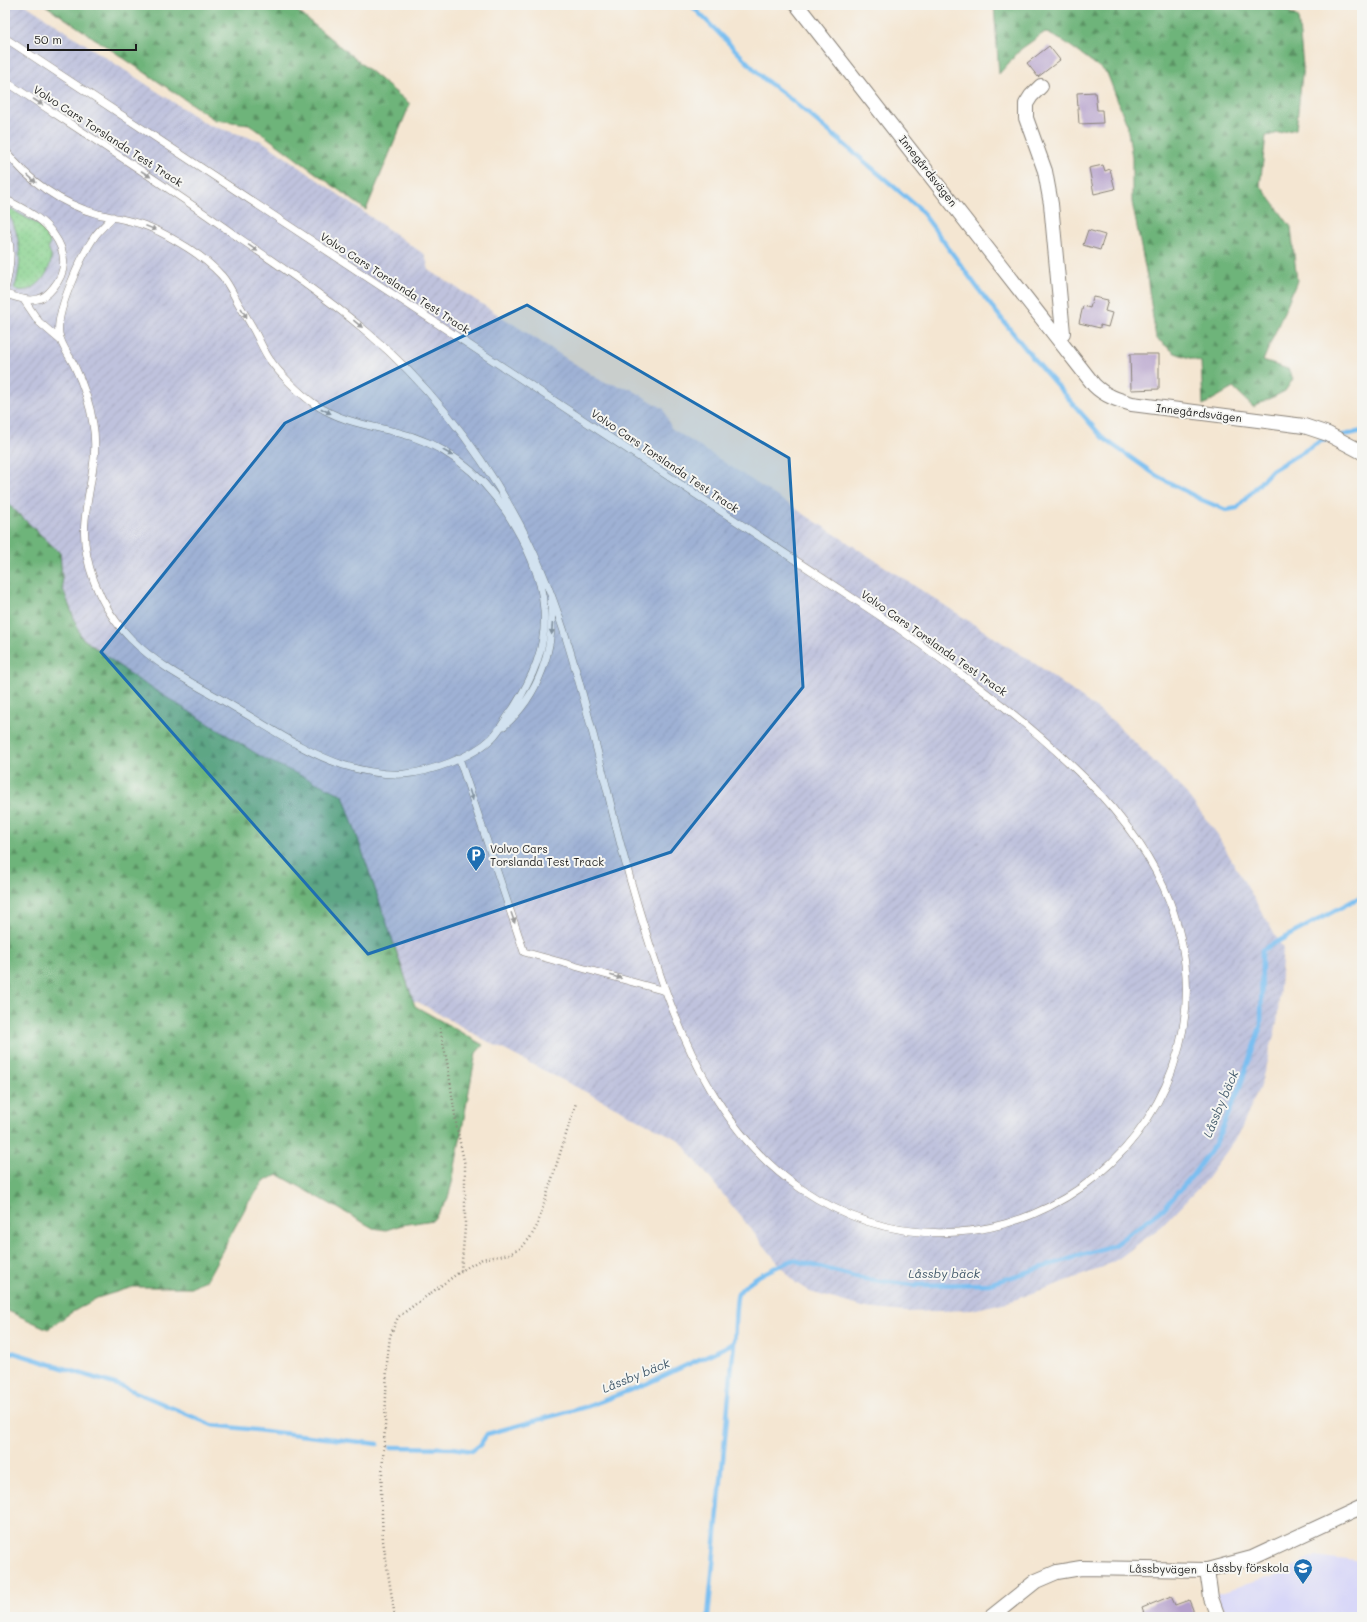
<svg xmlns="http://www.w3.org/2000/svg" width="1367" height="1622" viewBox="0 0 1367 1622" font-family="Mali,sans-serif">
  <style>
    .built { fill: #d8d7f8 }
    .industrial { fill: url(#industrial-furrows) }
    .grass { fill: url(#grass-dots); stroke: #527756 }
    .forest { fill: url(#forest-firs); stroke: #45684b }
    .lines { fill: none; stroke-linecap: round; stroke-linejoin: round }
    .stream { stroke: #7abff1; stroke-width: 4.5 }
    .building { fill: #b49fcb }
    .lane-casing { stroke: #888177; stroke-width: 8 }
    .street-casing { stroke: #888177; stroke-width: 16 }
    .path { stroke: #888177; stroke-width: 2.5; stroke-dasharray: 1 3; stroke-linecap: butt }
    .lane { stroke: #fff; stroke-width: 7 }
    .street { stroke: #fff; stroke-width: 14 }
    .oneway { fill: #999 }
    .marked { fill: #1f6fb2; fill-opacity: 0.2; stroke: #1f6fb2; stroke-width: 3; stroke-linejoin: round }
    .labels { text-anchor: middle; stroke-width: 4; stroke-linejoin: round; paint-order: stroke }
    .street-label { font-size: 11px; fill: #1c1c1c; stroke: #f6f6f2 }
    .poi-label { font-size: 11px; fill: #1c1c1c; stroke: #f6f6f2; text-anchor: start }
    .water-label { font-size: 12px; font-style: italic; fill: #3d5567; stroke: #f6f6f2 }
  </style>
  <defs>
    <pattern id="industrial-furrows" width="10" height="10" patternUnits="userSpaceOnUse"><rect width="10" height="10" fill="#bfc2dd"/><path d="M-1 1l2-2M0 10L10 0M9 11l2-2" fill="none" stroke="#a4a6bd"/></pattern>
    <pattern id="grass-dots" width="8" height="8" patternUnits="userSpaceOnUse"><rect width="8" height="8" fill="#88d28f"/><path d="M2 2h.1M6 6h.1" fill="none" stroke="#75b47b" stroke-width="1.8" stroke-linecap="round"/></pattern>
    <pattern id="forest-firs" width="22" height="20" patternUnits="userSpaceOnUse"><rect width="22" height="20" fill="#6eb47a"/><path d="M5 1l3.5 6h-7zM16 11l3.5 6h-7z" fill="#5a9263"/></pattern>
  </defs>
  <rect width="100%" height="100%" fill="#f6f6f2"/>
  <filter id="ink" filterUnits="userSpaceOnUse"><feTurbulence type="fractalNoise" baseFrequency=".025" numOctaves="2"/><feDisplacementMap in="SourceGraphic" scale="8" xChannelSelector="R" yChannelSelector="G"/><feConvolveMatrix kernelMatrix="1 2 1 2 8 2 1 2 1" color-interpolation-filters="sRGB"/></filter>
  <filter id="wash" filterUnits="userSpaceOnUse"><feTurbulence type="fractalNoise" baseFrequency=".012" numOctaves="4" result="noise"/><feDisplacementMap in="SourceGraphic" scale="16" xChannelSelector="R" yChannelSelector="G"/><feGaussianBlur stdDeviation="0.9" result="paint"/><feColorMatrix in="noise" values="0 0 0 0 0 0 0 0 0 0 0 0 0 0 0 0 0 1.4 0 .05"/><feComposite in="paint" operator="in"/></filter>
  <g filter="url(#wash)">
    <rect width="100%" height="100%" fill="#f4e6d2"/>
    <path class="built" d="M1316 1556 1362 1562V1617H1226L1217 1593 1271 1577Z"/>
    <path class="industrial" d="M5 5H26L208 125 262 141 425 255 429 270 603 382 629 388 664 409 671 428 1040 667 1113 721 1186 793 1215 831 1283 949 1277 1024 1261 1083 1239 1134 1206 1180 1162 1226 1118 1259 1099 1269 1011 1301 972 1310 905 1312 866 1308 810 1292 796 1283 783 1269 679 1140 487 1041 418 1002 336 974 5 849Z"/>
    <path class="grass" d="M7 207 37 224 48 235 50 244 48 247C49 251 52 255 51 259 49 276 33 296 14 289 24 264 21 230 5 209L6 207Z"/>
    <path class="forest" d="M45 5H290L410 104 366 210 249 124 215 120Z
      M994 5H1277L1298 17 1303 66 1296 129 1266 136 1260 185 1291 227 1297 281 1263 361 1288 369 1293 379 1285 391 1253 407 1233 388 1203 405 1201 362 1175 353 1156 338 1147 277 1132 202V157L1127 125 1107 73 1065 42 1045 32 1021 49 999 74Z
      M5 501 60 553 63 589 81 637 134 677 265 759 343 795 415 1006 483 1045 476 1053 452 1183 447 1201 433 1220 402 1225 386 1230 373 1228 279 1175 265 1180 248 1203 207 1279 191 1287H133L97 1298 69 1314 48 1329 6 1310 5 1308Z"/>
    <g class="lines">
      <path class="stream" d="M691 5 764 79 792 100 919 208 985 298 1033 358 1103 438 1157 476 1202 500 1226 510 1237 508 1272 470 1321 441 1329 439
        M1340 436 1362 431
        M5 1350 124 1387 212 1425 378 1444
        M391 1447 453 1448 472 1451 480 1445 487 1434 589 1406 646 1384 734 1343C735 1334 735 1300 738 1294 749 1277 775 1268 793 1260L865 1279 913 1285 989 1284 1114 1245 1165 1207 1192 1176 1215 1144 1238 1092 1261 1025 1262 950 1362 896
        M708 1617 734 1343"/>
    </g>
    <g id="blocks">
      <path class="building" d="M1049 46 1060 60 1038 77 1027 63Z
        M1095 92 1097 110H1102L1103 123 1079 124 1077 93Z
        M1103 165 1105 171 1110 169 1115 189 1094 194 1089 168Z
        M1088 230 1105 235 1100 250 1083 245Z
        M1093 297 1108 300 1105 311 1112 313 1108 327 1100 325V328L1079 323 1083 306 1090 308Z
        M1130 354H1159V389L1131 390Z
        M1171 1596 1175 1605 1189 1600 1196 1617H1145L1142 1608Z"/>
    </g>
  </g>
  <g filter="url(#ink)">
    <use href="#blocks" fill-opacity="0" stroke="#888177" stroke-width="1"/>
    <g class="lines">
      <defs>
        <path id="lane" d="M5 38 895 626C955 669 1014 711 1068 762 1107 798 1142 839 1164 888 1264 1115 1006 1328 800 1188 725 1138 685 1050 657 966 637 908 621 849 607 789 583 695 561 597 513 512 475 444 427 383 367 332 327 298 283 268 239 238 163 183 84 133 5 81
          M5 150C28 181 61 204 98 214 115 218 132 220 149 227 162 232 175 240 188 248 199 255 212 265 222 276 229 284 234 296 240 306 246 316 252 326 257 336 261 344 265 353 270 360 280 374 299 393 313 403 339 421 366 425 396 432 443 443 480 472 507 513 525 542 542 575 544 610 547 647 532 679 513 709 506 718 500 730 492 738 473 757 430 772 404 774 383 775 362 771 343 765 304 752 269 727 234 707 199 686 161 669 131 639 115 623 102 602 94 581 87 562 83 540 85 520 88 488 99 456 93 424 90 403 83 384 74 365 69 355 61 345 59 334 55 313 82 254 95 236 100 229 107 223 113 217
          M5 199C23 209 42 217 54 235 67 253 67 272 53 288 49 293 44 298 38 299 27 302 16 297 5 294
          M5 228C14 247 10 270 5 289
          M24 300 39 322 60 340
          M504 726C539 695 555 649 551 602
          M459 758 524 952 665 991"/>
        <path id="street" d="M797 5 1094 385C1105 396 1118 400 1132 404L1304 426 1328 434 1362 452
          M1041 86 1031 96 1026 104V118L1045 171 1051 204 1063 333 1058 338
          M1207 1570 1211 1598 1218 1617
          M991 1617 1036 1581 1057 1572 1081 1568 1207 1570 1252 1558 1362 1507"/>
      </defs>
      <use href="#lane" class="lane-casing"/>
      <use href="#street" class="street-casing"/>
      <path class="path" d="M440 1028 448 1067 457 1129 465 1165V1228L461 1271
        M395 1617 383 1541 381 1489 385 1427 387 1363 390 1336 398 1317 461 1271 482 1259 510 1254 521 1248 530 1238 537 1226 576 1103"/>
      <use href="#lane" class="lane"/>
      <use href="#street" class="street"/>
    </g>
    <defs><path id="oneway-solid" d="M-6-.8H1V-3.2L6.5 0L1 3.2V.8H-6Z"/></defs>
    <g class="oneway">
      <use href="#oneway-solid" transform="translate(38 102) rotate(33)"/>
      <use href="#oneway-solid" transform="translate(146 174) rotate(33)"/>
      <use href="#oneway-solid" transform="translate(32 179) rotate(42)"/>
      <use href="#oneway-solid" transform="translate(151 228) rotate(22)"/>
      <use href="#oneway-solid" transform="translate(253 248) rotate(35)"/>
      <use href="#oneway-solid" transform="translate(244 313) rotate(60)"/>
      <use href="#oneway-solid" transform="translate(358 324) rotate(39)"/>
      <use href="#oneway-solid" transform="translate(326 411) rotate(28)"/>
      <use href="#oneway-solid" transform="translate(448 453) rotate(30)"/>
      <use href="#oneway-solid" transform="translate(552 629) rotate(94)"/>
      <use href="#oneway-solid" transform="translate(471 795) rotate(71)"/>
      <use href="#oneway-solid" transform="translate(513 918) rotate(71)"/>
      <use href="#oneway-solid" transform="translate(616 977) rotate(16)"/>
    </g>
  </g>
  <path class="marked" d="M527 305 789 458 803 687 671 852 368 954 101 652 285 423Z"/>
  <defs>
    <symbol id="parking-pin" viewBox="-11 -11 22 30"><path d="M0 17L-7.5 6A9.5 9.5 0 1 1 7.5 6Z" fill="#1f6fb2" stroke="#f6f6f2"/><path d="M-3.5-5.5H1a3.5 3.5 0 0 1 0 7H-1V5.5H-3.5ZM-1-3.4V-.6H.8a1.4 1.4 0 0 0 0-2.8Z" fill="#fff"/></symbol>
    <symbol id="school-pin" viewBox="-11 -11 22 30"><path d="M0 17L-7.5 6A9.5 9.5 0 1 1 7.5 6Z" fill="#1f6fb2" stroke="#f6f6f2"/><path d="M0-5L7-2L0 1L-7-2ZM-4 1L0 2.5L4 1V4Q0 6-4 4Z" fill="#fff"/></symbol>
  </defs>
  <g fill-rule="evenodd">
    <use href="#parking-pin" x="465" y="844" width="22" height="30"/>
    <use href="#school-pin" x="1292" y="1557" width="22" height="30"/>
  </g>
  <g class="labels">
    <g class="street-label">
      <text transform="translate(108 136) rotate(33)" y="4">Volvo Cars Torslanda Test Track</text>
      <text transform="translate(928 171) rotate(52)" y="4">Innegårdsvägen</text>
      <text transform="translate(395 283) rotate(33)" y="4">Volvo Cars Torslanda Test Track</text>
      <text transform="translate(1199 413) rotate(7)" y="4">Innegårdsvägen</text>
      <text transform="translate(665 461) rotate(34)" y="4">Volvo Cars Torslanda Test Track</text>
      <text transform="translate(934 643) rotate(35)" y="4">Volvo Cars Torslanda Test Track</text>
      <text transform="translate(1163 1569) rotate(1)" y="4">Låssbyvägen</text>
    </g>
    <g class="poi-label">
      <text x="490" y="853">Volvo Cars<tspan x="490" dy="13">Torslanda Test Track</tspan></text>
      <text x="1289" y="1572" text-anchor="end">Låssby förskola</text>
    </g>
    <g class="water-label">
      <text transform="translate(1221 1104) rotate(-67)" y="4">Låssby bäck</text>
      <text x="944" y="1278">Låssby bäck</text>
      <text transform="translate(636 1376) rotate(-22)" y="4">Låssby bäck</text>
    </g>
  </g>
  <rect width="1367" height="1622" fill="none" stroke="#f6f6f2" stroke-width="20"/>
  <path d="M28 44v6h108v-6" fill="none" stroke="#1c1c1c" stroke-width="2"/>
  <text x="34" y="44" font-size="12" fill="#1c1c1c" stroke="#f6f6f2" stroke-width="3" paint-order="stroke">50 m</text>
</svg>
